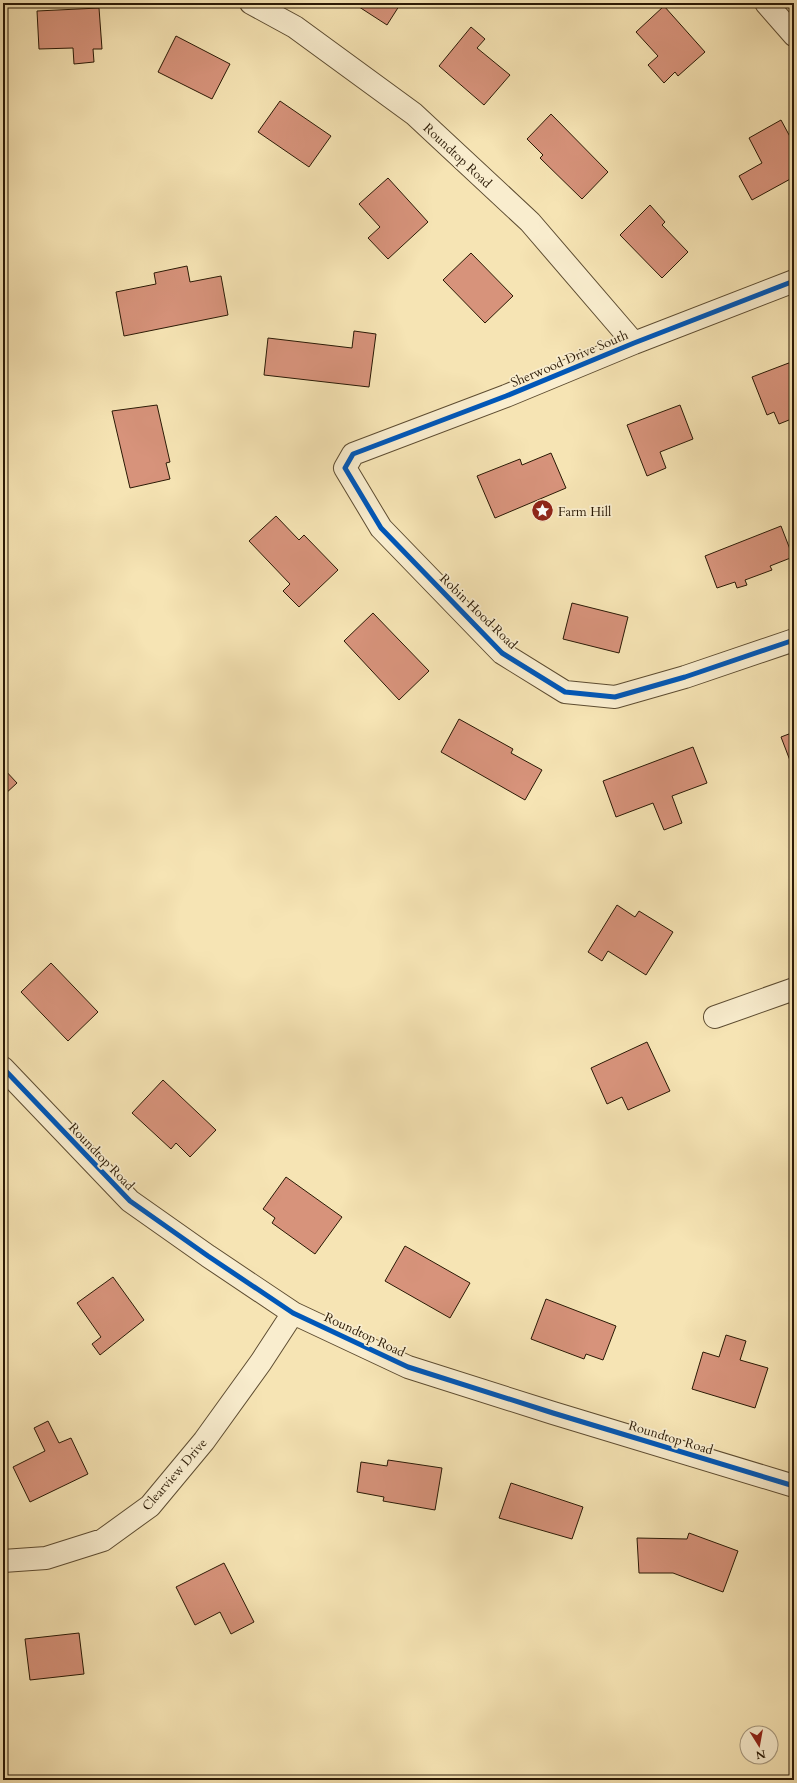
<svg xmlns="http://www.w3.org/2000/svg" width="797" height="1783" viewBox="0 0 797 1783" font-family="Cardo,serif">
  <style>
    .building { fill: #d7937b; stroke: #2a1905 }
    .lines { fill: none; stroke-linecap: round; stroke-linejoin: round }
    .minor-casing { stroke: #5d4c31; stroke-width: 24 }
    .minor { stroke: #f9edce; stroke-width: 22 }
    .cycleway-casing { stroke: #f9edce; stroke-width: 8 }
    .cycleway { stroke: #0057b8; stroke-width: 5 }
    .labels { text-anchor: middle; stroke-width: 3.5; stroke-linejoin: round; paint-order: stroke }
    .street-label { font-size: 13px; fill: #2a1905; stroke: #f9edce }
    .poi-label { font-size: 13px; fill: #2a1905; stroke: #f9edce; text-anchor: start }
  </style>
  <rect width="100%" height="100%" fill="#f6e4b4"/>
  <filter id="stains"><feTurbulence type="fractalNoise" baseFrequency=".005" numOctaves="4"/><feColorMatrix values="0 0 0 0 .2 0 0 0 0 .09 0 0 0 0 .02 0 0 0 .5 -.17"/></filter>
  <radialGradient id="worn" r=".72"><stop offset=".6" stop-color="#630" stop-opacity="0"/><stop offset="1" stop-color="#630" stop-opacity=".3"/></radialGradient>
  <path class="building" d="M353 3H401L387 25Z
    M664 6 705 52 678 76 675 72 664 83 648 65 658 56 636 32Z
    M99 8 102 49H93L94 62 74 64 73 48 39 49 37 11Z
    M471 27 485 39 477 48 510 75 484 105 439 66Z
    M176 36 230 64 212 99 158 72Z
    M280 101 331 136 309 167 258 132Z
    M551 114 608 172 582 199 540 158 543 155 527 139Z
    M781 120 794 144V177L752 200 739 176 762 163 749 138Z
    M388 178 428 222 388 259 368 238 380 227 359 204Z
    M650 205 665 222 662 225 688 252 662 278 620 235Z
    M471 253 513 296 485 323 443 280Z
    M187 266 190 282 221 276 228 315 124 336 116 292 156 284 154 273Z
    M354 331 376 334 369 387 264 375 268 338 352 348Z
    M794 361V418L779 424 774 412 767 415 752 377Z
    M157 405 170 462 166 463 170 479 130 488 112 411Z
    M680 405 693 439 660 452 666 468 647 476 627 425Z
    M551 453 566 488 495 518 477 476 520 459 522 465Z
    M276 516 299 540 304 535 338 570 299 607 283 591 290 584 249 541Z
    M781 526 793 557 770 566 772 570 745 580 747 585 737 588 735 582 717 588 705 556Z
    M572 603 628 617 619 653 563 639Z
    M373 613 429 671 399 700 344 641Z
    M459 719 513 749 511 753 542 770 525 800 441 752Z
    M794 732V771L781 737Z
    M693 747 707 783 672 796 682 823 664 830 653 803 616 817 603 781Z
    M3 768 17 783 4 795 3 794Z
    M617 905 635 917 639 911 673 932 646 975 608 951 602 961 588 952Z
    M51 963 98 1012 68 1041 21 992Z
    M647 1042 670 1091 628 1110 622 1097 607 1104 591 1068Z
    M163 1080 216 1130 190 1157 176 1143 171 1149 132 1113Z
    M286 1177 342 1217 315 1254 272 1223 275 1218 263 1209Z
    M405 1246 470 1283 450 1318 385 1281Z
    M113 1277 144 1320 100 1355 92 1344 101 1337 77 1303Z
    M546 1299 616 1326 603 1360 586 1354 584 1359 531 1339Z
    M726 1335 746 1341 740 1360 768 1368 755 1408 692 1389 703 1352 719 1357Z
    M48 1421 59 1443 71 1438 88 1474 30 1502 13 1467 45 1451 34 1428Z
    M388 1460 442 1468 435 1510 383 1501 384 1497 357 1492 361 1462 387 1466Z
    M511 1483 583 1507 572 1539 499 1518Z
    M689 1533 738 1551 723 1592 673 1573H639L637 1538 687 1539Z
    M224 1563 254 1622 231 1634 220 1612 195 1625 176 1587Z
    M79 1633 84 1674 30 1680 25 1639Z"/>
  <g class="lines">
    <defs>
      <path id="minor" d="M251 3 295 27 414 114 530 222 634 343
        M766 3 794 35
        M794 281 634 343 506 396 353 454 345 468 381 528 502 653 565 692 615 697 685 677 794 640
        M715 1017 794 989
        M3 1068 130 1201 208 1256 293 1313 408 1367 553 1413 794 1486
        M3 1561 46 1558 103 1540 150 1506 204 1441 261 1362 293 1313"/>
    </defs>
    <use href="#minor" class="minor-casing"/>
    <use href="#minor" class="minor"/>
    <defs>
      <path id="cycleway" d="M794 281 634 343 506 396 353 454 345 468 381 528 502 653 565 692 615 697 685 677 794 640
        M3 1068 130 1201 208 1256 293 1313 408 1367 553 1413 794 1486"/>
    </defs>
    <use href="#cycleway" class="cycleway-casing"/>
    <use href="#cycleway" class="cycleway"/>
  </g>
  <defs>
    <symbol id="sight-disc" viewBox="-11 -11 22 22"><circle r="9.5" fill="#8f2418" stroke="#f9edce"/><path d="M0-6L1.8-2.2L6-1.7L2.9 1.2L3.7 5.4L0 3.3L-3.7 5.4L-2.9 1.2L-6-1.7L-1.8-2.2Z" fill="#fff"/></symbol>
  </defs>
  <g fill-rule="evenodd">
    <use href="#sight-disc" x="530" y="498" width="25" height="25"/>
  </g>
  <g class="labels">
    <g class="street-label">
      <text transform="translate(458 155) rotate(43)" y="5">Roundtop Road</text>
      <text transform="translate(569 358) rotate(-23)" y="5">Sherwood Drive South</text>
      <text transform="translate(479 611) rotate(44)" y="5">Robin Hood Road</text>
      <text transform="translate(102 1156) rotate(46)" y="5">Roundtop Road</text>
      <text transform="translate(365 1334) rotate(25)" y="5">Roundtop Road</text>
      <text transform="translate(671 1437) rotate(17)" y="5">Roundtop Road</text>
      <text transform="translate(174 1474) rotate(-49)" y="5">Clearview Drive</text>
    </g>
    <g class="poi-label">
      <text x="558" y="516">Farm Hill</text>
    </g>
  </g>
  <rect width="797" height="1783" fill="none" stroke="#f6e4b4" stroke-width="16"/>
  <rect x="4" y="4" width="789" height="1775" fill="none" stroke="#2a1905" stroke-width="2"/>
  <rect x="8" y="8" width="781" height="1767" fill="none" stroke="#2a1905"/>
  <g transform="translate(759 1745) rotate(169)"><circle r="19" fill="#f9edce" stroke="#a6987e"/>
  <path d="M0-3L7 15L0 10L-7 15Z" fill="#8f2418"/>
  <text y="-6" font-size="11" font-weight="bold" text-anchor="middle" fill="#2a1905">N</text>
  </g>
  <rect width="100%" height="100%" filter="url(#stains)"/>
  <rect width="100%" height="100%" fill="url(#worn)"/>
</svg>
